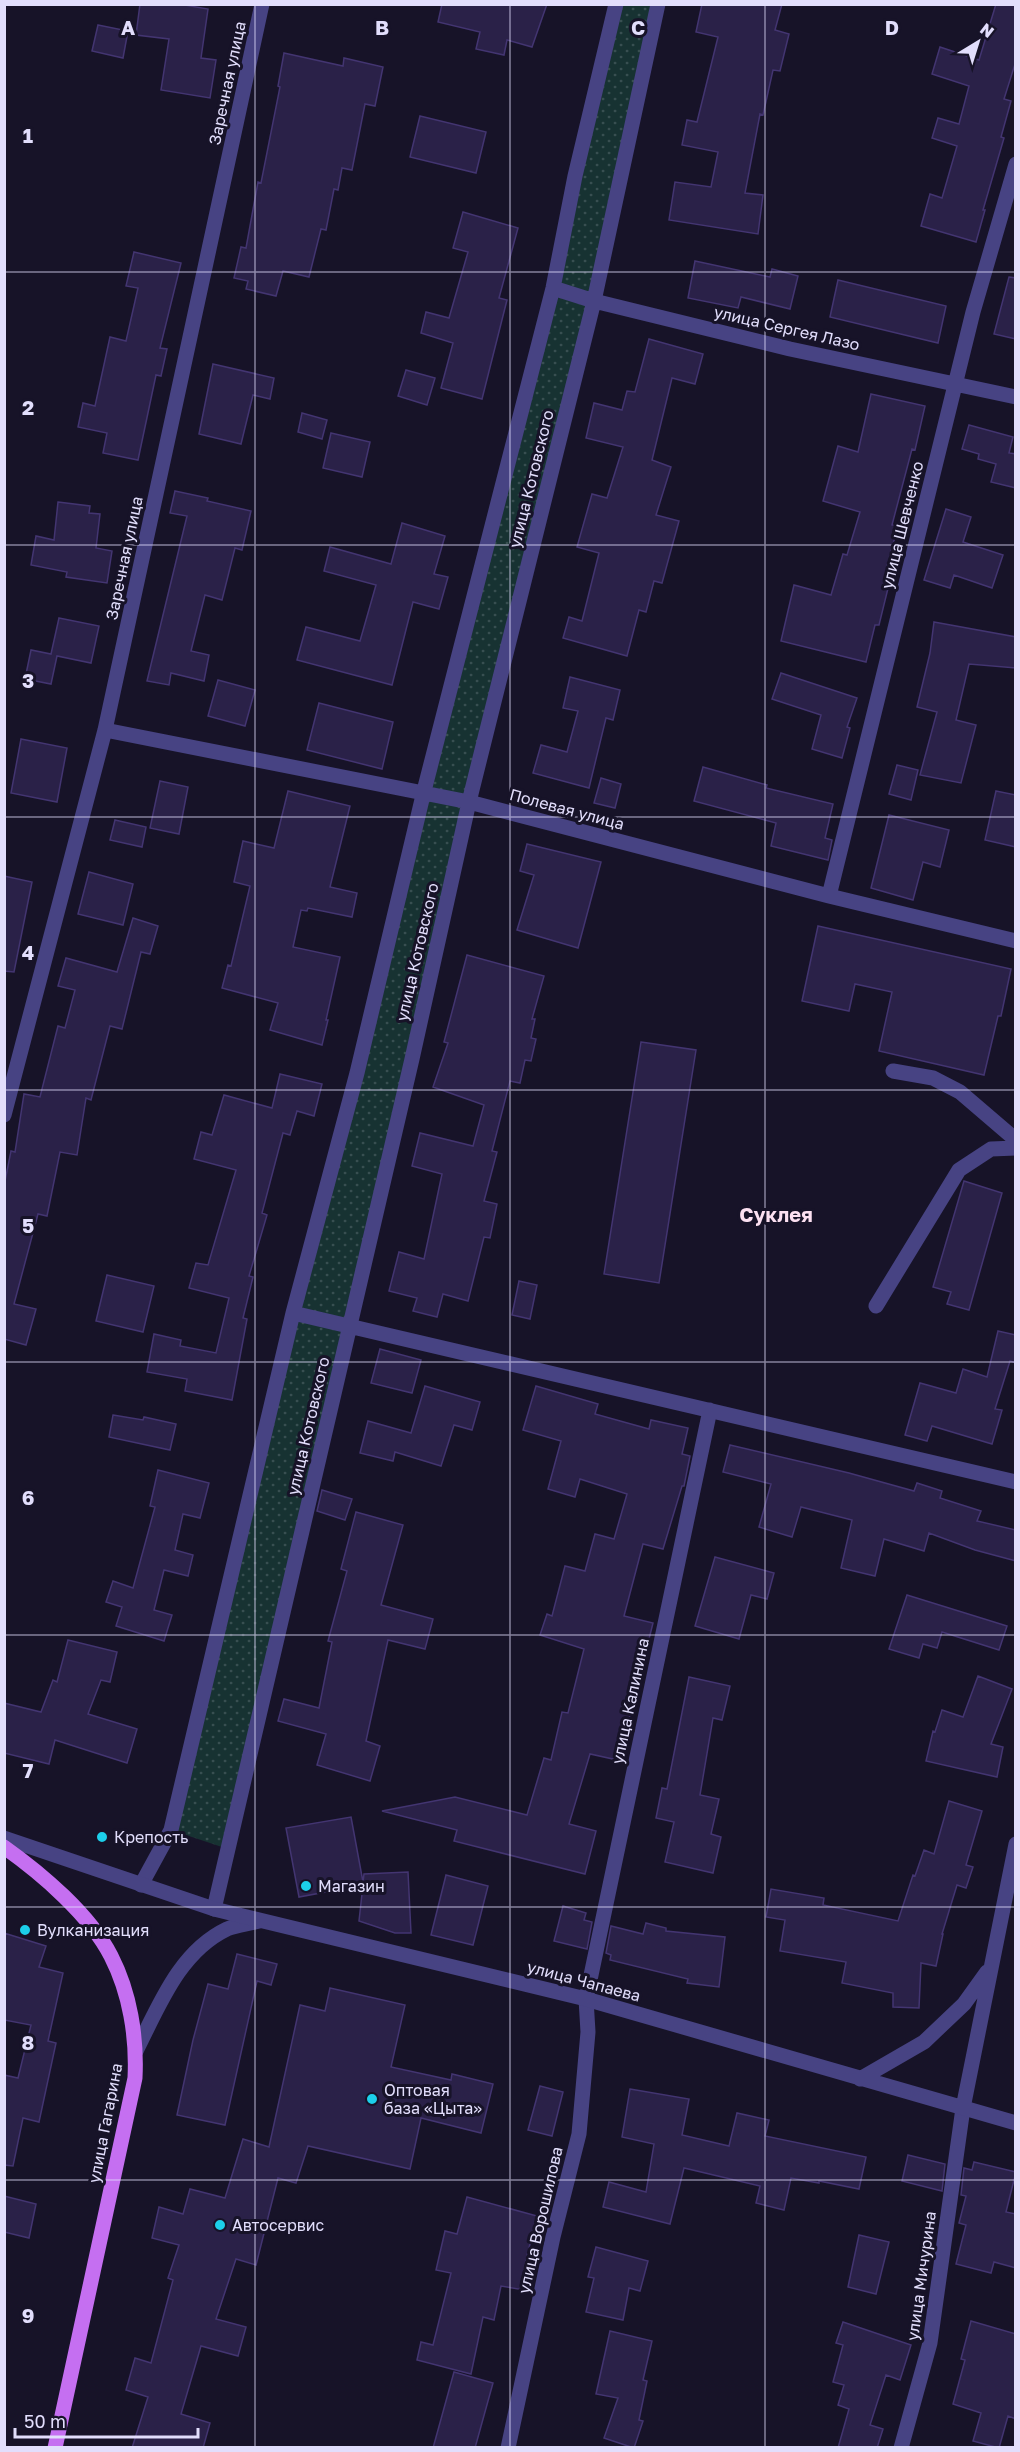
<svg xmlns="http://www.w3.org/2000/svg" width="1020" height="2452" viewBox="0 0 1020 2452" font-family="'Golos Text',sans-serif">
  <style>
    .park { fill: url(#park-dots) }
    .building { fill: #2a2148; stroke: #433571; stroke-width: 1.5 }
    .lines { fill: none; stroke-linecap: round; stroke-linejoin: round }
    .minor { stroke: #474383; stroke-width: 15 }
    .tertiary { stroke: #474383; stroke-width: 15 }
    .primary { stroke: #c56ff1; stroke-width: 15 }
    .grid { fill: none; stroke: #e2defc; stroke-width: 1.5; stroke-opacity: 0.55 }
    .poi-dot { fill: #1ccfea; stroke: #171328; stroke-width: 2 }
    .labels { text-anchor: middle; stroke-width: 6; stroke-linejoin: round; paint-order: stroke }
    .street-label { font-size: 16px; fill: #e2defc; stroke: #171328 }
    .poi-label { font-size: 16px; fill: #e2defc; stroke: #171328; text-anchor: start }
    .quarter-label { font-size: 20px; font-weight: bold; fill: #fce0f1; stroke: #171328 }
    .grid-label { font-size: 20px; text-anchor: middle; font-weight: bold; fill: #e2defc; stroke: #171328; stroke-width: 6; stroke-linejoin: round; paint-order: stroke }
  </style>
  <defs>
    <pattern id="park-dots" width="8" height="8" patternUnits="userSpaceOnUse" patternTransform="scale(1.5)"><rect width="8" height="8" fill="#173232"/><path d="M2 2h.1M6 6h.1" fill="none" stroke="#384f51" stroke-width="1.8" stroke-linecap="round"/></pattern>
  </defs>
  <rect width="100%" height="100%" fill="#171328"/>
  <path class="park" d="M616 5H660L228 1849 171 1830Z"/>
  <path class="building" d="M140 4H179L208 9 201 58 216 60 210 98 161 90 169 39 136 35Z
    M442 4H547L532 47 507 40 504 55 476 49 480 32 438 22Z
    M702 4H782L775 30 789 34 780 71 773 70 763 115 760 114 745 193 763 195 758 234 669 220 675 182 711 187 718 152 682 145 687 120 697 122 718 37 696 32Z
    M996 4H1016V61L1004 99 1011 101 1001 137 1004 138 983 210H985L976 242 921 226 930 194 942 198 957 146 932 138 938 118 959 124 969 86 932 74 940 47 979 60Z
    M98 25 128 31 123 58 92 51Z
    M284 53 343 66 344 58 383 67 375 106 365 104 352 170 342 168 338 190 334 189 326 230 321 229 309 277 283 271 276 296 246 289 248 281 234 278 241 247 246 248 258 182 261 183 280 87 278 86Z
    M420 116 486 132 476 173 410 157Z
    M463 212 518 228 499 298 507 300 482 399 441 388 453 343 421 333 426 312 449 318 468 252 453 248Z
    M134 252 181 263 160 348 167 349 161 376 156 375 138 460 103 453 107 433 78 427 83 403 95 406 110 337 126 341 138 288 126 286Z
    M695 261 770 277 772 269 798 276 790 309 741 297 738 308 688 298Z
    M1009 277 1016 278V339L994 334Z
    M838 280 946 306 938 343 830 317Z
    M649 339 703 354 695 384 672 378 652 460 671 467 656 515 679 521 662 583 654 581 646 612 639 610 627 656 563 638 569 617 582 621 599 553 577 547 592 494 607 498 623 447 586 438 594 403 622 410 627 391 635 392Z
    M213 364 274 378 270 399 253 395 241 444 199 434Z
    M406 370 435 378 427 405 398 396Z
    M871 394 925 406 915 450 912 449 892 525 898 526 887 566 893 568 879 625H875L866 662 781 641 794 585 831 595 843 554 847 555 860 512 823 501 838 446 858 452Z
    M302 413 327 420 322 439 298 432Z
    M969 425 1013 437 1009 453 1016 454V488L991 482 996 464 978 459 979 454 962 449Z
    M331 433 370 442 362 477 323 468Z
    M175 491 208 498 207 501 251 511 242 550 235 548 222 600 205 595 191 651 209 655 204 681 171 673 169 685 147 681 187 516 170 513Z
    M58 502 90 506 89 513 100 514 96 548 112 551 107 583 66 577 67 572 31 565 36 536 54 540Z
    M946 509 971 517 963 542 1003 555 992 588 954 575 950 588 924 580Z
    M402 523 445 536 434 574 448 577 439 609 413 602 392 685 297 660 306 627 360 641 376 585 324 571 330 547 391 564Z
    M59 618 99 626 91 663 57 656 51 684 25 679 31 650 51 654Z
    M934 622 1016 637V668L969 664 956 720 976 725 961 783 920 775 937 712 917 707 930 653Z
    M781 673 857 698 847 727 850 728 842 758 812 749 821 715 772 699Z
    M570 677 620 690 613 720 606 718 589 788 533 773 541 745 567 752 578 711 563 708Z
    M218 680 255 690 245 726 208 716Z
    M319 703 393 722 382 769 307 750Z
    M21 739 67 748 57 802 11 793Z
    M897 765 918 770 911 800 889 794Z
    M703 767 767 785 766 788 833 804 825 838 832 840 828 860 771 846 776 823 694 801Z
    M601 778 621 784 615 808 594 803Z
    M160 781 188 787 179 834 150 828Z
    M288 791 350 806 330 887 357 893 352 917 308 908 307 911 301 910 293 947 340 957 326 1020H328L322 1045 270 1030 278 1003 222 988 228 965 231 966 250 886 234 882 243 841 274 848Z
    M996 791 1016 795V847L985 840Z
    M889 815 949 830 940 867 923 862 913 900 871 888Z
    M115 820 146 827 142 847 110 840Z
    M527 844 601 862 578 948 517 930 534 875 520 871Z
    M89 872 133 884 123 925 78 914Z
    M4 876 32 882 14 972 4 971Z
    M133 918 158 926 150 954 141 952 122 1029 110 1026 91 1100 86 1098 77 1155 60 1152 47 1216 38 1214 14 1304 36 1309 26 1345 4 1339V1186L11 1151 15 1152 24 1094 40 1097 58 1026 65 1028 75 990 58 986 66 958 117 972Z
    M818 926 1011 969 1001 1016H998L984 1075 879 1051 892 992 855 984 849 1011 802 1001Z
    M467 955 544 976 532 1019H535L531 1038 536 1039 531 1061 525 1060 520 1083 510 1081 492 1151 497 1152 484 1201 497 1204 490 1238 484 1237 468 1301 443 1294 437 1317 413 1311 417 1298 389 1291 399 1252 424 1259 442 1174 412 1166 420 1133 473 1146 484 1105 433 1087 448 1043 444 1042Z
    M641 1042 696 1050 659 1283 604 1274Z
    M280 1074 322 1084 314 1116 297 1111 290 1135 283 1133 262 1213 267 1215 249 1276 253 1277 243 1318 247 1319 232 1400 185 1391 187 1379 147 1372 154 1334 181 1340 180 1346 216 1353 229 1298 189 1288 196 1263 208 1265 236 1170 194 1159 201 1132 212 1135 224 1095 272 1108Z
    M964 1181 1002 1193 969 1310 947 1304 951 1292 933 1287Z
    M107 1275 154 1286 143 1332 96 1321Z
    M519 1281 537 1285 530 1319 512 1315Z
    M998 1331 1016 1335V1363L1010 1361 995 1409 1002 1410 992 1444 932 1426 927 1441 905 1435 920 1383 956 1393 963 1369 987 1377Z
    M380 1349 421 1360 412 1393 371 1383Z
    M425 1386 480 1402 472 1430 454 1425 441 1466 395 1452 393 1461 360 1453 368 1421 411 1433Z
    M536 1386 598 1404 595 1414 649 1429 651 1420 688 1428 682 1454 690 1456 684 1486H682L663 1549 643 1544 624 1616 653 1623 627 1727H629L622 1761 590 1754 569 1824 596 1831 585 1874 454 1841 457 1830 382 1811 455 1797 527 1815 544 1758 551 1760 562 1712 568 1713 584 1649 540 1635 547 1614 552 1616 565 1566 585 1571 595 1534 614 1539 627 1494 580 1479 575 1497 548 1489 561 1441 523 1430Z
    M113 1415 143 1420 144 1417 176 1424 170 1450 109 1437Z
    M730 1445 849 1473 914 1491 917 1483 942 1491 940 1498 981 1511 977 1521 1016 1530V1561L975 1550 929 1533 924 1551 884 1539 875 1576 841 1568 852 1520 801 1507 792 1537 759 1527 771 1484 723 1472Z
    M158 1470 209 1483 200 1518 183 1514 175 1550 193 1555 188 1576 164 1570 154 1610 172 1615 164 1641 116 1626 122 1607 106 1602 113 1581 133 1588 155 1507 150 1506Z
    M322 1490 352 1499 345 1520 317 1511Z
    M356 1512 403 1525 381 1605 433 1619 425 1649 388 1640 366 1741 380 1746 370 1781 317 1765 326 1734 278 1721 284 1699 319 1708 332 1642 328 1641 347 1571 341 1569Z
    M715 1557 774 1573 767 1599 751 1595 739 1639 695 1626Z
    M907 1595 1007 1626 999 1650 942 1632 937 1648 923 1644 919 1658 889 1649Z
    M68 1640 117 1652 110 1682 101 1680 88 1714 137 1729 127 1763 55 1740 49 1764 4 1753V1703L41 1712 53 1680 57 1682Z
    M978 1676 1012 1689 991 1744 1003 1747 997 1777 926 1761 933 1731 935 1732 942 1710 963 1717Z
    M689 1677 730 1686 722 1720 713 1718 700 1795 719 1799 711 1834 721 1837 713 1873 665 1862 674 1822 656 1818 662 1788 667 1789Z
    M949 1801 982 1811 966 1865 973 1867 966 1888 957 1885 942 1934H943L936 1966 921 1963 919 2008 893 2007V1993L842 1983 846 1962 780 1951 785 1920 766 1917 771 1889 824 1898 823 1905 898 1921 913 1875 915 1876 924 1850 934 1854Z
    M351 1817 363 1882 364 1874 408 1872 411 1933H395L359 1921 363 1885 299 1897 286 1828Z
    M446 1875 488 1886 473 1945 431 1935Z
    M563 1906 586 1913 584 1920 592 1922 587 1949 554 1941Z
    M646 1923 666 1928V1931L725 1937 719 1987 687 1983 688 1979 610 1960 611 1955 606 1953 611 1926 643 1934Z
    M4 1933 46 1946 39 1967 63 1973 48 2041 56 2043 39 2122 23 2118 13 2166 4 2165V2075L18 2078 31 2025 4 2020Z
    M237 1954 277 1964 271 1985 257 1981 225 2125 177 2115 193 2040 208 1984 228 1989Z
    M330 1988 405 2005 391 2067 451 2080 452 2074 493 2084 481 2133 421 2118 410 2169 308 2146 296 2183 278 2178 256 2265 236 2259 216 2319 246 2327 238 2356 201 2346 181 2414 210 2423 203 2448H132L148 2397 126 2390 135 2358 151 2363 173 2280 168 2278 179 2245 152 2238 159 2207 183 2214 190 2189 225 2198 243 2139 269 2147 300 2005 325 2011Z
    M540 2086 563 2092 552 2136 528 2130Z
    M630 2089 689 2099 682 2135 729 2146 737 2113 769 2120 765 2136 866 2157 859 2189 819 2181V2183L791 2178 784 2210 756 2203 760 2186 684 2168 670 2224 603 2207 609 2182 646 2192 654 2144 622 2137Z
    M908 2155 945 2164 942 2191 902 2181Z
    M974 2162 1016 2172 1006 2212 1016 2214V2268L994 2262 991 2273 956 2264 966 2225 959 2223 966 2196 961 2195 964 2168 972 2170Z
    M4 2196 36 2204 29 2238 4 2232Z
    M467 2197 537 2216 524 2268 529 2269 524 2290 501 2286 494 2320 483 2317 471 2374 417 2360 421 2342 433 2345 451 2273 436 2270 445 2231 457 2234Z
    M859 2235 889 2242 876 2294 848 2287Z
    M596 2247 648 2261 640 2291 629 2288 623 2320 586 2312 594 2278 588 2277Z
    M971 2321 1016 2334V2419L1008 2416 999 2448 973 2441 981 2413 953 2404 965 2360 961 2359Z
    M843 2322 911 2345 900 2380 886 2375 870 2425 883 2429 877 2448H838L849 2409 838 2405 844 2385 833 2382 843 2345 836 2343Z
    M610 2331 652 2341 643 2380 647 2381 639 2420 643 2421 634 2448 604 2438 618 2398 596 2394Z
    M454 2372 493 2383 475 2448H433Z"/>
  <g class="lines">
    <path class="minor" d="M553 288 594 301 790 349 1016 397
      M105 730 469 802 829 896 1016 941
      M829 896 973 312 1016 164
      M893 1071 933 1078 960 1092 1016 1140
      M4 1115 105 730 262 4
      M876 1306 959 1170 991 1149 1016 1148
      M293 1313 1016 1482
      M141 1885 171 1830 293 1313 357 1073 424 791 553 288 575 176 616 4
      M214 1909 412 1059 469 802 594 301 658 4
      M136 2051C159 2006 179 1952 227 1929 236 1925 248 1924 259 1921
      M508 2448 553 2237 579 2134 588 2032 586 1999 710 1410
      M901 2448 930 2343 963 2108"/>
    <path class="tertiary" d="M4 1838 214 1909 586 1999 1016 2123
      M860 2079 924 2042 964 2004 987 1972
      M963 2108 1016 1844"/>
    <path class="primary" d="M4 1847C42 1874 90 1915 111 1956 130 1993 137 2037 135 2078L55 2448"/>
  </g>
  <path class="grid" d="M255 4V2448M510 4V2448M765 4V2448M4 272H1016M4 545H1016M4 817H1016M4 1090H1016M4 1362H1016M4 1635H1016M4 1907H1016M4 2180H1016"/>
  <g class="poi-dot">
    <circle cx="102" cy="1837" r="6"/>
    <circle cx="306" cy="1886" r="6"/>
    <circle cx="25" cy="1930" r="6"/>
    <circle cx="372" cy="2099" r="6"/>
    <circle cx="220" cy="2225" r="6"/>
  </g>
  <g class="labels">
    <g class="street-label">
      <text transform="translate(227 83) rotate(-78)" y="6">Заречная улица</text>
      <text transform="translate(787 328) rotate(13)" y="6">улица Сергея Лазо</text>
      <text transform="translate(531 479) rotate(-76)" y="6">улица Котовского</text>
      <text transform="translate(902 525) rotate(-76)" y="6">улица Шевченко</text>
      <text transform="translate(124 558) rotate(-78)" y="6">Заречная улица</text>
      <text transform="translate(567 809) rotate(15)" y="6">Полевая улица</text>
      <text transform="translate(417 952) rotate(-77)" y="6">улица Котовского</text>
      <text transform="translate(308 1426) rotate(-77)" y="6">улица Котовского</text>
      <text transform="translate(630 1701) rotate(-78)" y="6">улица Калинина</text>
      <text transform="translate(584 1981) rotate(15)" y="6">улица Чапаева</text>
      <text transform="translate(105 2123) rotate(-79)" y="6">улица Гагарина</text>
      <text transform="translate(540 2220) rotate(-77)" y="6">улица Ворошилова</text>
      <text transform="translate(921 2276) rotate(-82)" y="6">улица Мичурина</text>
    </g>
    <g class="poi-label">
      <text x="114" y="1843">Крепость</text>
      <text x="318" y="1892">Магазин</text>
      <text x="37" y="1936">Вулканизация</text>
      <text x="384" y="2096">Оптовая<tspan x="384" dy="18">база «Цыта»</tspan></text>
      <text x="232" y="2231">Автосервис</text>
    </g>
    <g class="quarter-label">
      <text x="776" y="1222">Суклея</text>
    </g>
  </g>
  <g class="grid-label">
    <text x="128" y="35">A</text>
    <text x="382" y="35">B</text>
    <text x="638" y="35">C</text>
    <text x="892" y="35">D</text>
    <text x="28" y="143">1</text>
    <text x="28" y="415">2</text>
    <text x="28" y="688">3</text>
    <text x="28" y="960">4</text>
    <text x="28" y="1233">5</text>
    <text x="28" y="1505">6</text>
    <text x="28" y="1778">7</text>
    <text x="28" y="2050">8</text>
    <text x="28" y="2323">9</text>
  </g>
  <rect width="1020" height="2452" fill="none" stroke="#e2defc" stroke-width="12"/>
  <g transform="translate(978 42) rotate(38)" stroke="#171328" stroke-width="4.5" paint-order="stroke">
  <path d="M0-4.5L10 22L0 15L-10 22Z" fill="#e2defc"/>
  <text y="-9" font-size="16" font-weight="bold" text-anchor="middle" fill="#e2defc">N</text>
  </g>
  <path d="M15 2428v9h183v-9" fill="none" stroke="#e2defc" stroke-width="3"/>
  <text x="24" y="2428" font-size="18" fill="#e2defc" stroke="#171328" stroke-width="4.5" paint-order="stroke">50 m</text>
</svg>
